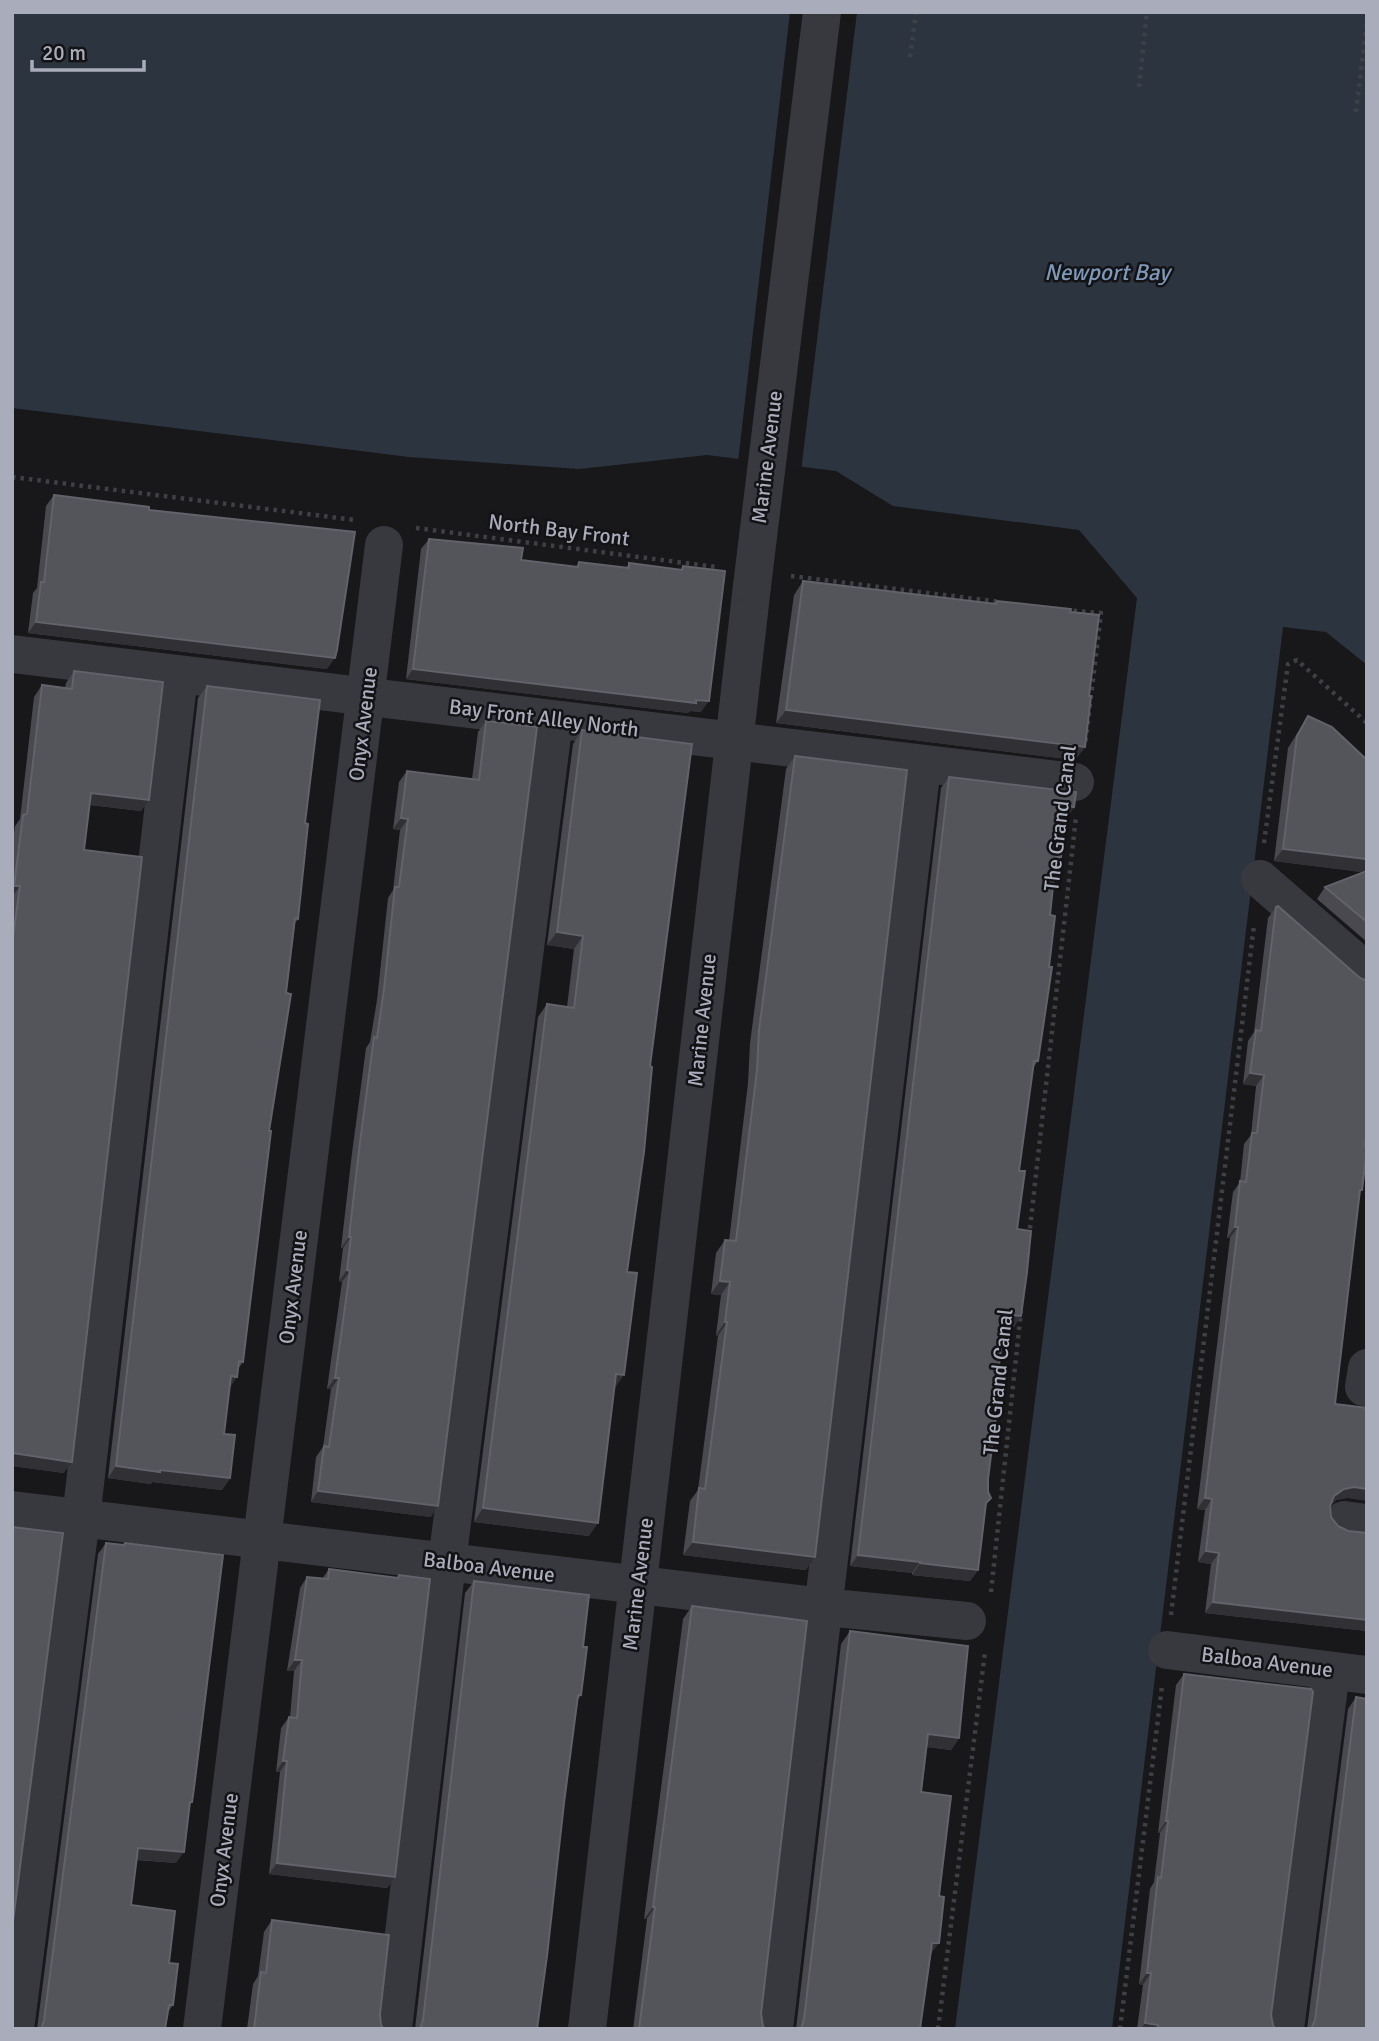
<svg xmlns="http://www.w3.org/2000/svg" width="1379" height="2041" viewBox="0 0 1379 2041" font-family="Signika,sans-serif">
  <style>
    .water { fill: #2c353f }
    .pier { fill: #18171a }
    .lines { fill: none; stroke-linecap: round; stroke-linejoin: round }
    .path { stroke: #3e4046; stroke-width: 4.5; stroke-dasharray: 3.5 5; stroke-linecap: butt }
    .minor { stroke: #38393f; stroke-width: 38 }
    .minor-bridge { stroke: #38393f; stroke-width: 38 }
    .wall { fill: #49494f }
    .shaded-wall { fill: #313135 }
    .building { fill: #54545b; stroke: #61626a; stroke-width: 2 }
    .labels { text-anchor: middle; stroke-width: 5; stroke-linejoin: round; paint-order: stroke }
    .street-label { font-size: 21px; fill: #a9adbb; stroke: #131215 }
    .water-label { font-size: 23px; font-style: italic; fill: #7d98b8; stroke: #131215 }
  </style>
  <rect width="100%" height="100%" fill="#18171a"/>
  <path class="water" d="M12 12H1367V665L1326 632 1283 627 1112 2029H955L1137 598 1079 530 893 506 836 471 707 455 579 469 409 457 12 408Z"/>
  <path class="pier" d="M790 12H857L801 471 738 462Z"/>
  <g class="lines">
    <path class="path" d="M910 57 916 12
      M1139 87 1147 12
      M1356 112 1367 22
      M12 477 355 520
      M416 528 716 567
      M791 576 1001 602
      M1065 610 1101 613 1085 746
      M1264 843 1288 664 1297 660 1367 723
      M1029 1237 1076 817
      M991 1592 1021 1311
      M1171 1615 1254 925
      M938 2029 985 1652
      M1120 2029 1162 1686"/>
    <path class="minor" d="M12 654 1075 782
      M1260 879 1367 972
      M1367 1368 1364 1387H1367
      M12 1510 824 1607 967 1621
      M1344 1520 1367 1523
      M1167 1650 1367 1675
      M15 2029 81 1518 179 675
      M202 2029 384 545
      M393 2029 447 1562 554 720
      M587 2029 752 586
      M774 2029 922 765
      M1285 2029 1331 1671"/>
    <path class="minor-bridge" d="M752 586 822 12"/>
  </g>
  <path class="wall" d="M54 495 149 510 327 669 28 633 33 593 37 588 46 506Z
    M429 539 521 560 576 567 579 562 626 568 629 563 680 570 683 566 701 712 690 711 688 713 406 679 421 549Z
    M803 581 995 604 997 601 1070 612 1085 747 1075 760 776 723 794 595Z
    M74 671 149 800 141 811 90 805 84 850 64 1473 12 1466V846L15 826 20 819 34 697 42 685 65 688 66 683Z
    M207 686 305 823 298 919 295 923 269 1131 243 1362 238 1369 229 1388 224 1434 230 1478 222 1490 152 1482 151 1484 108 1478 198 698Z
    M1308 716 1367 760V942L1317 899 1325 887 1363 872 1274 861 1288 748Z
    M486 721 431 1517 311 1502 316 1457 323 1447 331 1389H327L342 1282 339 1281 343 1248H341L352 1153 366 1048 370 1042 377 1000 388 898 393 890 400 830 393 829 399 782 407 771 472 779 478 732Z
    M582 730 650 1066 615 1388 589 1536 474 1522 538 1017 547 1004 567 1007 574 949 547 945 573 744Z
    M795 756 806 1570 683 1555 690 1501 698 1490 718 1336 716 1335 721 1295 711 1294 716 1253 725 1240 729 1241 748 1083 750 1043 786 769Z
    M949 777 1067 818H1065L1061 857 1055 865 1050 915 1038 1061 1033 1068 1019 1171 1017 1229 1021 1316 1014 1327 1004 1326 998 1374 986 1504 978 1570 970 1581 912 1575V1573L850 1566 941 788Z
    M1276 907 1359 1194 1335 1404 1347 1498 1336 1500 1330 1506 1331 1517 1338 1526 1348 1531 1367 1533V1631L1205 1613 1211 1564 1198 1562 1205 1510 1197 1509 1230 1238H1227L1233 1192 1240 1182 1244 1144 1251 1135 1256 1086 1243 1084 1248 1041 1254 1032 1268 918Z
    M106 1543 123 1545 125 1543 192 1802 189 1806 176 1863 136 1860 131 1905 169 1963 173 2005 168 2012 165 2029H37L98 1554Z
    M329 1569 397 1578 399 1575 395 1877 387 1888 269 1874 280 1772H276L281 1728 289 1717H290L294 1671H287L300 1588 307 1577 322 1579Z
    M474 1581 583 1647 581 1695 578 1700 564 1803 537 2029H415L465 1593Z
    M692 1606 763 2026 765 2029H633L647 1919H644L683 1619Z
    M850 1631 959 1738 951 1750 927 1747 921 1792 931 1955 920 2029H796L841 1644Z
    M1184 1674 1271 2015 1273 2025 1275 2029H1137L1143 1985 1139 1984 1150 1889 1154 1882 1160 1833H1158L1176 1685Z
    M1356 1697 1367 2029H1307L1348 1709Z
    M272 1920 380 2014 381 2025 384 2029H247L253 1984 258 1976 264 1932Z"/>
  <path class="shaded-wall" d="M36 622 335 658 327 669 28 633Z
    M413 669 709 701 701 712 690 711 688 713 406 679Z
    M786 710 1085 747 1075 760 776 723Z
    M91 793 149 800 141 811 83 804Z
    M1067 806 1074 807 1067 818 1059 817Z
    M401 818 408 819 400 830 393 829Z
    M1283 849 1367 859V873L1274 861Z
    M14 886H20L12 897V888Z
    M557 932 583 936 574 949 547 945Z
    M1250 1073 1264 1075 1256 1086 1243 1084Z
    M1235 1227H1238L1230 1238H1227Z
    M349 1237H351L343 1248H341Z
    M347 1270 350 1271 342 1282 339 1281Z
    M720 1281 730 1282 721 1295 711 1294Z
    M1005 1314 1021 1316 1014 1327 998 1325Z
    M725 1322H727L718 1336 716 1335Z
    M616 1374 624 1375 615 1388Z
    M231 1376 237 1377 229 1389Z
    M335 1378H339L331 1389H327Z
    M12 1453 72 1462 64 1473 12 1466Z
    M116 1466 160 1470 230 1478 222 1490 152 1482 151 1484 108 1478Z
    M1354 1487 1367 1489V1501L1347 1498 1336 1500 1326 1507 1334 1496 1344 1489Z
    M318 1491 438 1506 431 1517 311 1502Z
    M1205 1498 1212 1499 1205 1510 1197 1509Z
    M483 1508 598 1523 589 1536 474 1522Z
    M693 1542 815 1557 806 1570 683 1555Z
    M1206 1551 1219 1553 1211 1564 1198 1562Z
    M858 1555 920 1562 912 1573 850 1566Z
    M920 1563 978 1570 970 1581 912 1575Z
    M1213 1602 1367 1620V1631L1205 1613Z
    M295 1660H302L294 1671H287Z
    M928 1734 959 1738 951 1750 920 1746Z
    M283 1761H287L280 1772H276Z
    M1166 1821H1168L1160 1833H1158Z
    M138 1848 184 1852 176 1863 130 1859Z
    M277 1863 395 1877 387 1888 269 1874Z
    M653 1907H655L647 1919H644Z
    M932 1943H939L930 1955Z
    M1147 1973H1151L1143 1985 1139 1984Z
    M1145 2023 1158 2025 1155 2029H1141Z"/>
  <path class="building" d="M54 495 149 507V510L355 532 337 650 335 658 36 622 41 582H44Z
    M429 539 523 548 521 560 578 567 579 562 629 568V563L682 570 683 566 725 571 709 701 696 700V703L413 669Z
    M803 581 996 604 997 601 1071 609 1070 612 1099 615 1089 696H1091L1085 747 786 710Z
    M74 671 163 682 149 800 91 793 84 850 142 857 72 1462 12 1453V944L20 886H14L23 815 27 814 42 685 72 689Z
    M207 686 320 700 305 823 308 824 298 919 295 918 286 993 291 994 269 1131H271L243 1362 239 1361 237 1377 231 1376 224 1434 235 1435 230 1478 160 1470V1472L116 1466Z
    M1308 716 1332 727 1367 760V859L1283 849 1297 736Z
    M486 721 537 727 438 1506 318 1491 324 1446 329 1447 339 1378H335L350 1271 347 1270 351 1237H349L360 1142 374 1037 377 1038 384 989 395 887H399L408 819 401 818 407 771 479 780Z
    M582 730 692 744 650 1066 652 1067 644 1152 627 1272 637 1273 624 1375 616 1374 598 1523 483 1508 547 1004 574 1008 583 936 557 932Z
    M795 756 907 770 815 1557 693 1542 699 1488 705 1489 727 1322H725L730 1282 720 1281 725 1240 736 1241 757 1070 759 1030Z
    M949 777 1076 792 1074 807 1067 806 1061 857H1056L1050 915 1055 916 1049 967H1052L1038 1061H1034L1019 1171H1025L1017 1229 1031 1231 1027 1272 1021 1316 1005 1314 998 1374 997 1384H1000L988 1479V1492L991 1498 986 1503 978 1570 920 1563V1562L858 1555Z
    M1367 871V922L1325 887Z
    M1278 906 1360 978 1367 981V1127L1365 1146H1367V1150L1362 1190H1360L1335 1404 1367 1408V1489L1354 1487 1344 1489 1334 1496 1330 1506 1331 1517 1338 1526 1348 1531 1367 1533V1620L1213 1602 1219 1553 1206 1551 1212 1499 1205 1498 1238 1227H1235L1240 1181 1246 1182 1252 1133H1257L1264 1075 1250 1073 1256 1030 1261 1031 1276 907Z
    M12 1527 63 1533 12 1929Z
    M106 1543 124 1545 125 1543 223 1555 194 1788 192 1802H190L184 1852 138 1848 131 1905 175 1911 169 1963 178 1964 173 2005H169L165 2029H41L44 2021Z
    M329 1569 398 1578 399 1575 430 1579 395 1877 277 1863 287 1761H283L289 1717 297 1718 302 1660H295L307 1577 328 1579Z
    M474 1581 589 1595 583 1647H587L581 1695H578L564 1803 547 1956 537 2029H420L423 2020Z
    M692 1606 807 1621 761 2014 763 2026 765 2029H639L655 1907H653Z
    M850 1631 968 1646 959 1738 928 1734 921 1792 951 1796 939 1896 944 1897 939 1943H932L920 2029H801L804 2019Z
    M1184 1674 1311 1689 1313 1692 1271 2015 1273 2025 1275 2029H1158V2025L1145 2023 1151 1973H1147L1158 1877 1161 1878 1168 1821H1166Z
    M1356 1697 1367 1699V2029H1311L1315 2020Z
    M272 1920 389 1935 380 2014 381 2025 384 2029H254L261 1972 266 1973Z"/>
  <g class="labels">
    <g class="street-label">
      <text transform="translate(767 457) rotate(-83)" y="7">Marine Avenue</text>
      <text transform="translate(559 530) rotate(7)" y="7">North Bay Front</text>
      <text transform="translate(544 718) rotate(7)" y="7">Bay Front Alley North</text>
      <text transform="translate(363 724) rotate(-83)" y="7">Onyx Avenue</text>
      <text transform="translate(1060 818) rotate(-83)" y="7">The Grand Canal</text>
      <text transform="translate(702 1020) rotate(-84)" y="7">Marine Avenue</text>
      <text transform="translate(293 1287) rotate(-83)" y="7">Onyx Avenue</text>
      <text transform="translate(998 1382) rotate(-84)" y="7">The Grand Canal</text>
      <text transform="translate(489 1567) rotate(7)" y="7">Balboa Avenue</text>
      <text transform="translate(638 1584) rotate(-83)" y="7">Marine Avenue</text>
      <text transform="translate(1267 1662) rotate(7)" y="7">Balboa Avenue</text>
      <text transform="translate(224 1850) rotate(-83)" y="7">Onyx Avenue</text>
    </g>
    <g class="water-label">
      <text x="1107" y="280">Newport Bay</text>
    </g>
  </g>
  <rect width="1379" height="2041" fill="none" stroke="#a9adbb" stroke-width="28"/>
  <path d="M32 60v10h112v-10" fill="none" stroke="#a9adbb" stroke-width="3.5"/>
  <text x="42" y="60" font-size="21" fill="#a9adbb" stroke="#131215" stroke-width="5" paint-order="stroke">20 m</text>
</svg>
